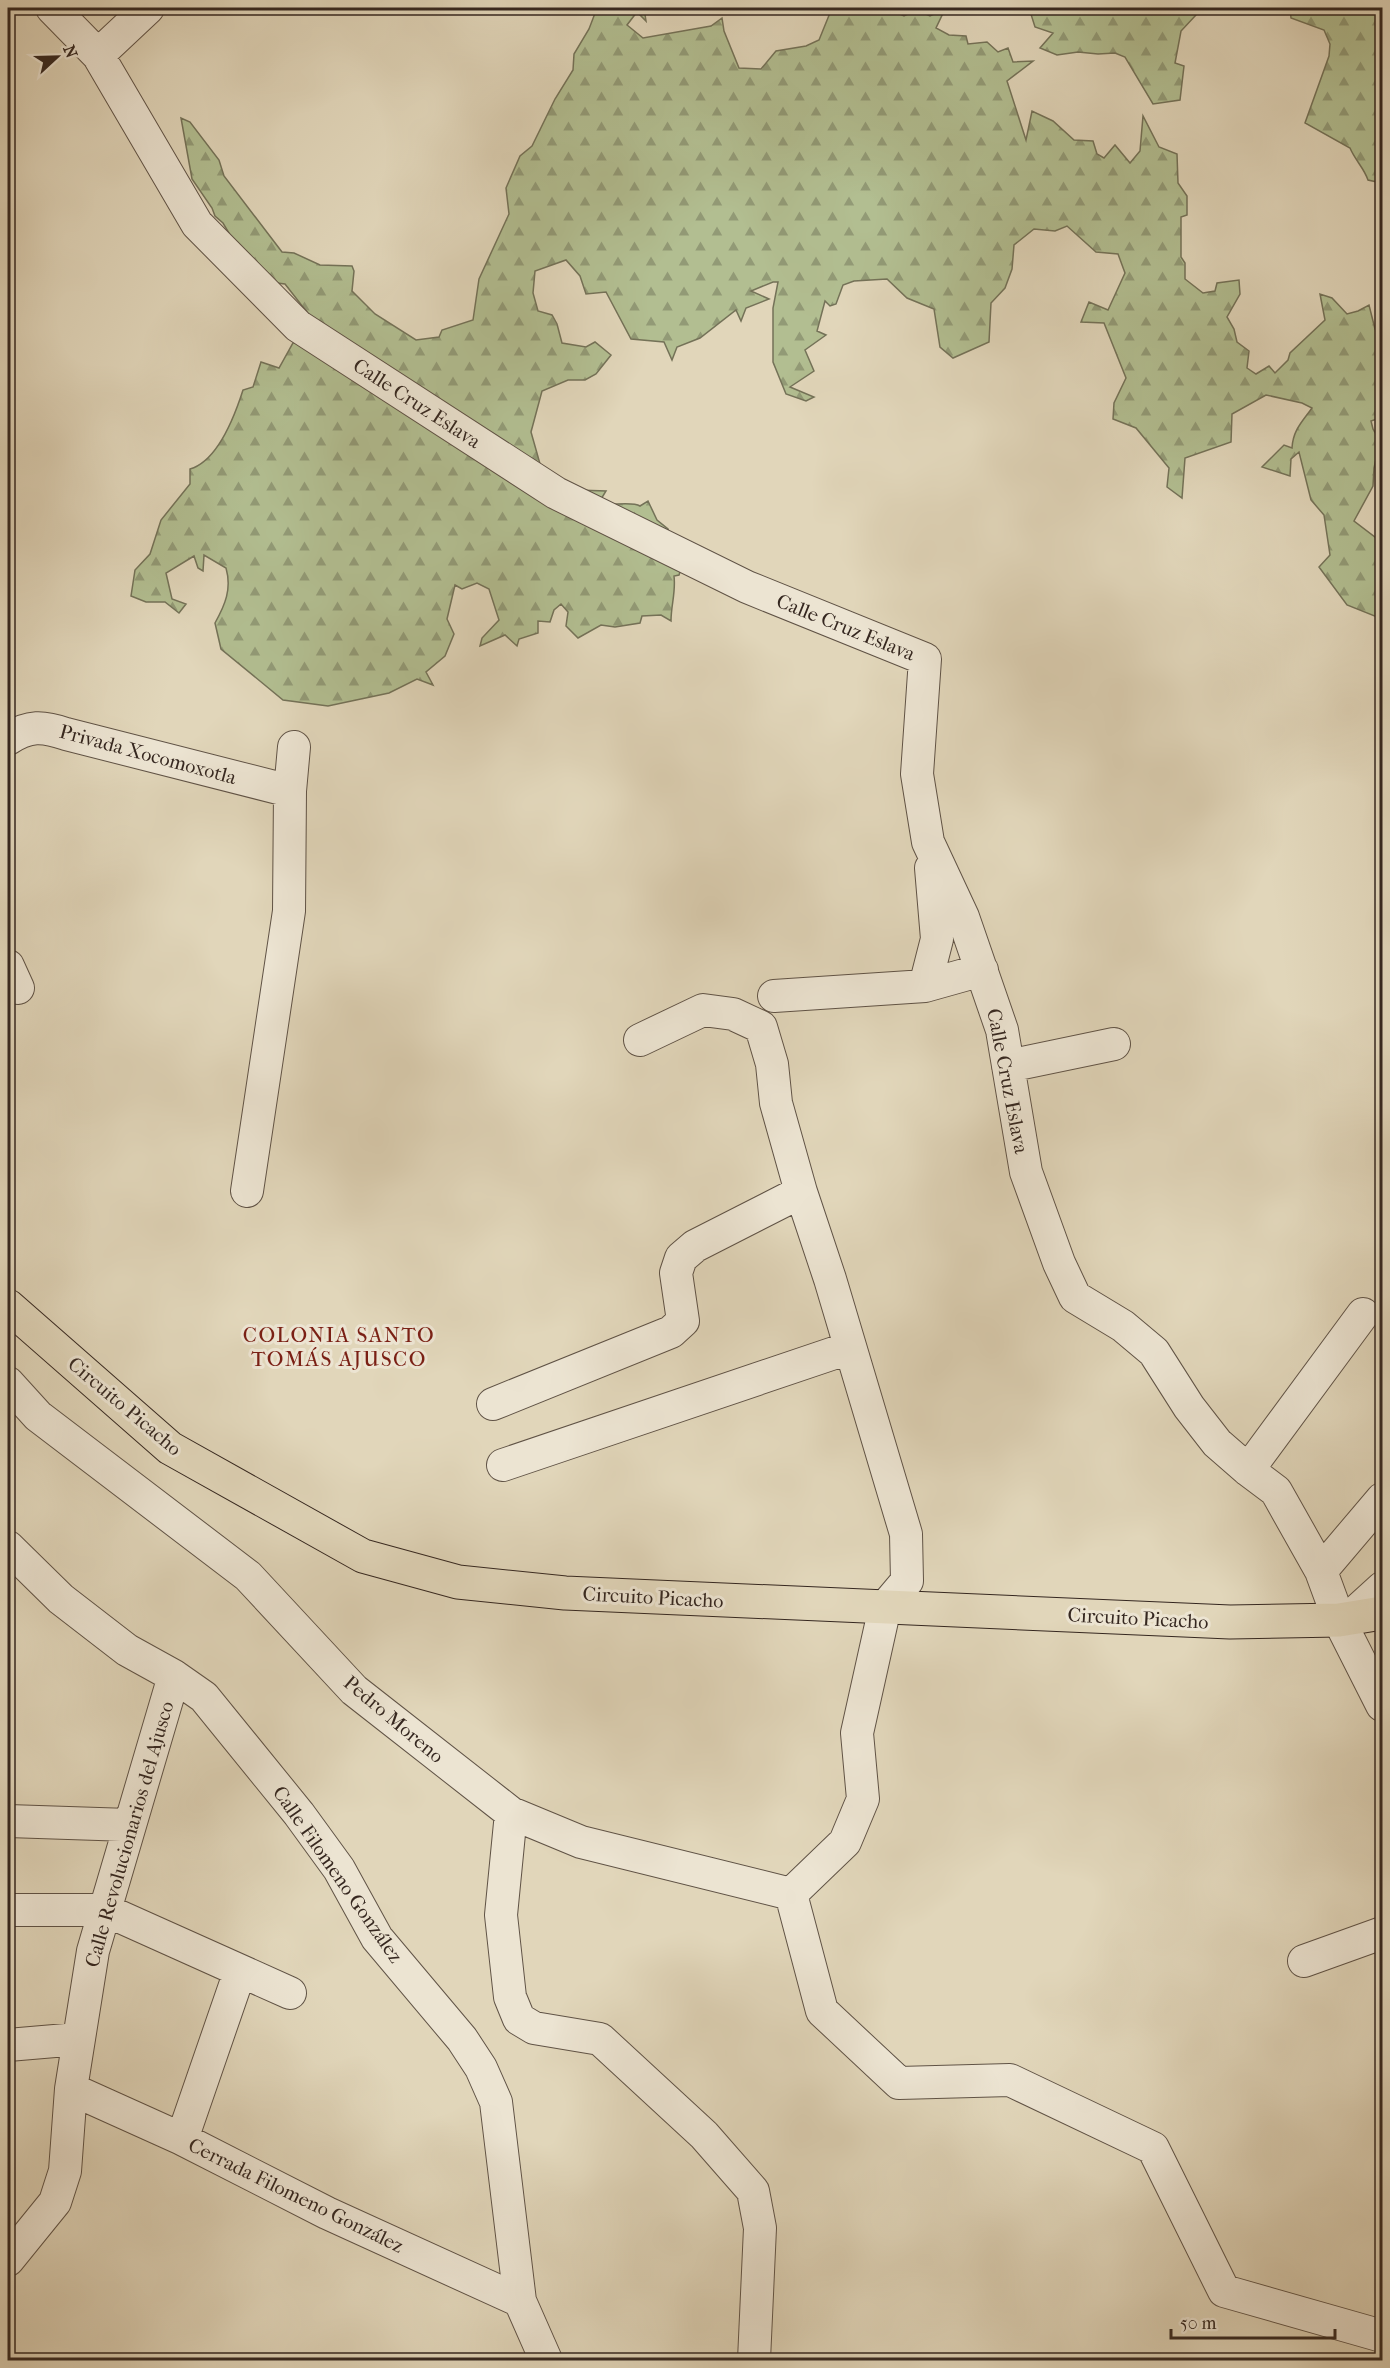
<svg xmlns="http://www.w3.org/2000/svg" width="1390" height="2368" viewBox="0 0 1390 2368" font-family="'IM FELL French Canon',serif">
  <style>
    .forest { fill: url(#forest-firs); stroke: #747258; stroke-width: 1.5 }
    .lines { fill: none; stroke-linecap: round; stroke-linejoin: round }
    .minor-casing { stroke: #605346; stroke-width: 34 }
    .major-casing { stroke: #352720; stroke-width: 35 }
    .minor { stroke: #ece4d2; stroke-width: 32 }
    .major { stroke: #e1d6ba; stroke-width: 33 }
    .labels { text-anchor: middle; stroke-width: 6; stroke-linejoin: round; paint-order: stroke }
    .street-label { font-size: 20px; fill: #352720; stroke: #ece4d2 }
    .neighbourhood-label { font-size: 21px; letter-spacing: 1.5px; fill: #7a1f14; stroke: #ece4d2 }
  </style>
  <defs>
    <pattern id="forest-firs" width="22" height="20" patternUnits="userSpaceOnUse" patternTransform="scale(1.5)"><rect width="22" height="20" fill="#b2be91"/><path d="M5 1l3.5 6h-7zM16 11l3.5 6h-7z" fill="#929a76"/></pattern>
  </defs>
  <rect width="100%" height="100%" fill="#e1d6ba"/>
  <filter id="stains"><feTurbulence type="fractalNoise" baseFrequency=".00333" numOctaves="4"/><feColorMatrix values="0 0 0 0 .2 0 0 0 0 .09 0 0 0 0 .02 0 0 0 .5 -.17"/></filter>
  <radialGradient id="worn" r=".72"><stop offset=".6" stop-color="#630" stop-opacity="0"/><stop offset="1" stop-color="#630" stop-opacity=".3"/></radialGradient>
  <path class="forest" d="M597 8H644L646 21 637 12 627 25 643 38 711 26 722 18 724 31 739 68 761 69 776 51 806 46 819 40 832 8H893V11L904 16 917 10 930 16 945 9 936 28 949 35 966 36 968 44 987 42 998 52 1008 48 1013 62 1033 61 1007 81 1026 140 1032 111 1053 121 1074 140 1093 141 1097 154 1104 158 1115 145 1130 163 1140 151 1143 116 1159 147 1177 154 1178 183 1187 196V215L1181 217V257L1185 263V279L1203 293 1215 291 1217 283 1239 280 1240 294 1227 317 1234 329 1237 342 1249 351 1247 368 1256 374 1269 366 1275 373 1288 360 1290 353 1325 320 1320 294 1332 298 1347 314 1358 311 1369 305 1375 329 1380 338 1378 354 1380 380 1382 383V411L1380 418 1371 421 1373 429 1380 441 1374 468 1373 486 1354 521 1375 537 1382 539V619L1347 605 1319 567 1330 555 1324 515 1311 500 1299 452 1291 459 1290 476 1262 467 1284 445 1292 448C1293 430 1302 422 1312 408L1302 403 1266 395 1232 414 1231 442 1185 458 1182 498 1167 487 1169 468 1136 428 1113 419 1114 403 1126 378 1104 323 1081 322 1089 302 1108 310 1125 273 1118 254 1096 252 1067 226 1055 231 1034 229 1014 245 1012 269 1005 288 991 303 989 342 953 358 940 347 934 309 907 298 887 279 854 281 843 285 836 304 830 306 825 301 817 331 826 335 805 350 814 371 790 387 814 397 806 401 786 394 773 362V308L778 282H773L751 291 769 299 746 308 741 321 736 310 700 338 677 347 672 360 664 342 631 339 606 292 586 294 580 276 566 260 535 271 533 293 538 311 552 315 557 324 562 343 586 347 595 342 611 355 596 374 585 380H568L542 391 531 432 542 471 576 490 606 491 598 504C611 506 632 501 640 506L648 501 657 520 668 529 675 555 682 566 679 575 674 576C676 592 671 605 671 621L661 615 642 616 640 623 615 627 601 625 578 638 566 626 568 612 561 604 554 610 550 622 538 621V633L519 639 517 646 505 635 480 646 482 638 499 620 489 589 477 583 462 589 455 585 447 619 454 634 445 656 426 672 433 685 417 679 389 693 328 706 283 700 221 649 215 623C225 605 232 589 226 568L204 555 203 571 198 568 194 556 166 573 172 599 186 604 179 613 165 602H146L131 596 135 570 150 554 161 520 190 484V469C218 461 235 415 243 390L253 387 261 362 279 368 293 343 303 340 298 330 307 312 285 284 252 280 239 250 223 223 215 216 212 208 192 179 181 118 190 122 219 160 224 176 282 252 294 253 320 265 352 266 354 271 352 291 375 314 416 340 439 337 442 330 473 320 479 279 509 214 506 188 520 156 532 146 555 99 573 70 574 54 589 29Z
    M1029 8H1196V15L1181 31 1175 63 1184 66 1180 100 1153 104 1125 57 1115 53 1098 54 1078 52 1057 55 1040 48 1053 33 1035 27Z
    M1290 8H1382V183L1368 180C1364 168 1355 160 1350 148L1305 123 1329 56 1330 44 1324 30 1291 18Z"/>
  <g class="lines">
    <defs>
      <path id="minor" d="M52 8 98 55 197 224 298 326 556 493 747 587 925 659 917 774 928 842 963 917 1002 1030 1026 1172 1059 1263 1075 1297 1123 1326 1154 1352 1189 1407 1217 1443 1248 1470 1276 1491 1321 1571 1339 1620 1382 1705
        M98 55 148 8
        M8 739C29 725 43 726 66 734L290 791
        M8 966 18 988
        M925 986 937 939 931 868
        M774 996 925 986 982 970
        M640 1040 703 1010 733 1014 761 1027 772 1064 776 1103 801 1192 830 1279 906 1534 907 1581 885 1607 857 1733 863 1799 845 1842 791 1894
        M1008 1066 1114 1044
        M247 1191 289 911 290 791 294 747
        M8 1383 38 1416 248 1576 354 1690 511 1813 581 1842 791 1894
        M493 1404 671 1332 683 1321 676 1273 681 1258 695 1246 801 1192
        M503 1465 849 1348
        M1248 1470 1363 1314
        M8 1547 61 1599 127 1650 174 1676 204 1697 299 1814 339 1869 377 1938 462 2039 481 2068 496 2102 520 2301 546 2360
        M1321 1571 1382 1499
        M1349 1618 1382 1588
        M511 1813 501 1915 510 1997 519 2019 534 2028 600 2039 704 2135 753 2191 760 2228 754 2360
        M8 1821 129 1825
        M791 1894 822 2011 899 2083 1010 2080 1153 2148 1224 2291 1382 2336
        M8 1910H105L290 1993
        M1304 1961 1382 1933
        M8 2045 78 2039
        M71 2089 182 2139 327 2213 520 2301
        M182 2139 240 1971
        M8 2260 55 2202 65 2171 71 2089 93 1951 174 1676"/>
      <path id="major" d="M8 1306 170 1448 363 1556 458 1582 565 1593 1230 1622 1339 1620 1382 1613"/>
    </defs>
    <use href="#minor" class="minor-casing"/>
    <use href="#major" class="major-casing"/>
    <use href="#minor" class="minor"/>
    <use href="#major" class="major"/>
  </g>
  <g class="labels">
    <g class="street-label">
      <text transform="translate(417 403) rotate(33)" y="7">Calle Cruz Eslava</text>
      <text transform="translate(846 627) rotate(22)" y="7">Calle Cruz Eslava</text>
      <text transform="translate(148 754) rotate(15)" y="7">Privada Xocomoxotla</text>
      <text transform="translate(1008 1081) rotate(79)" y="7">Calle Cruz Eslava</text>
      <text transform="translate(125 1406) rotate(40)" y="7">Circuito Picacho</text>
      <text transform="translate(653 1597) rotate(3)" y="7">Circuito Picacho</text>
      <text transform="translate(1138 1618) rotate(3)" y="7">Circuito Picacho</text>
      <text transform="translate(394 1719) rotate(40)" y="7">Pedro Moreno</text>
      <text transform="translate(129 1834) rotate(-74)" y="7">Calle Revolucionarios del Ajusco</text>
      <text transform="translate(338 1874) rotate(55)" y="7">Calle Filomeno González</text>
      <text transform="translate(296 2195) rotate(26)" y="7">Cerrada Filomeno González</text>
    </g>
    <g class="neighbourhood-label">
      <text x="339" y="1342">COLONIA SANTO<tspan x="339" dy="24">TOMÁS AJUSCO</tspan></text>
    </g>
  </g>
  <rect width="1390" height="2368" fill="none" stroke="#e1d6ba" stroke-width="30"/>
  <rect x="9" y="9" width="1372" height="2350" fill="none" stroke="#352720" stroke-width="3"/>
  <rect x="15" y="15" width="1360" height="2338" fill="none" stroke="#352720" stroke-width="1.5"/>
  <g transform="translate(57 57) rotate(68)" stroke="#ece4d2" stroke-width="4.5" paint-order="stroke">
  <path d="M0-4.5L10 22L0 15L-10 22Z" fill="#352720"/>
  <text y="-9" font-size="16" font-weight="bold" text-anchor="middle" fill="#352720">N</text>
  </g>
  <path d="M1171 2329v9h164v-9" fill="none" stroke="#352720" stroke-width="3"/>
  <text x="1180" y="2329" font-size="18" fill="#352720" stroke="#ece4d2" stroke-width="4.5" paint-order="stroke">50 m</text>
  <rect width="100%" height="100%" filter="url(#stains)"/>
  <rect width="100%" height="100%" fill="url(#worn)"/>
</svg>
